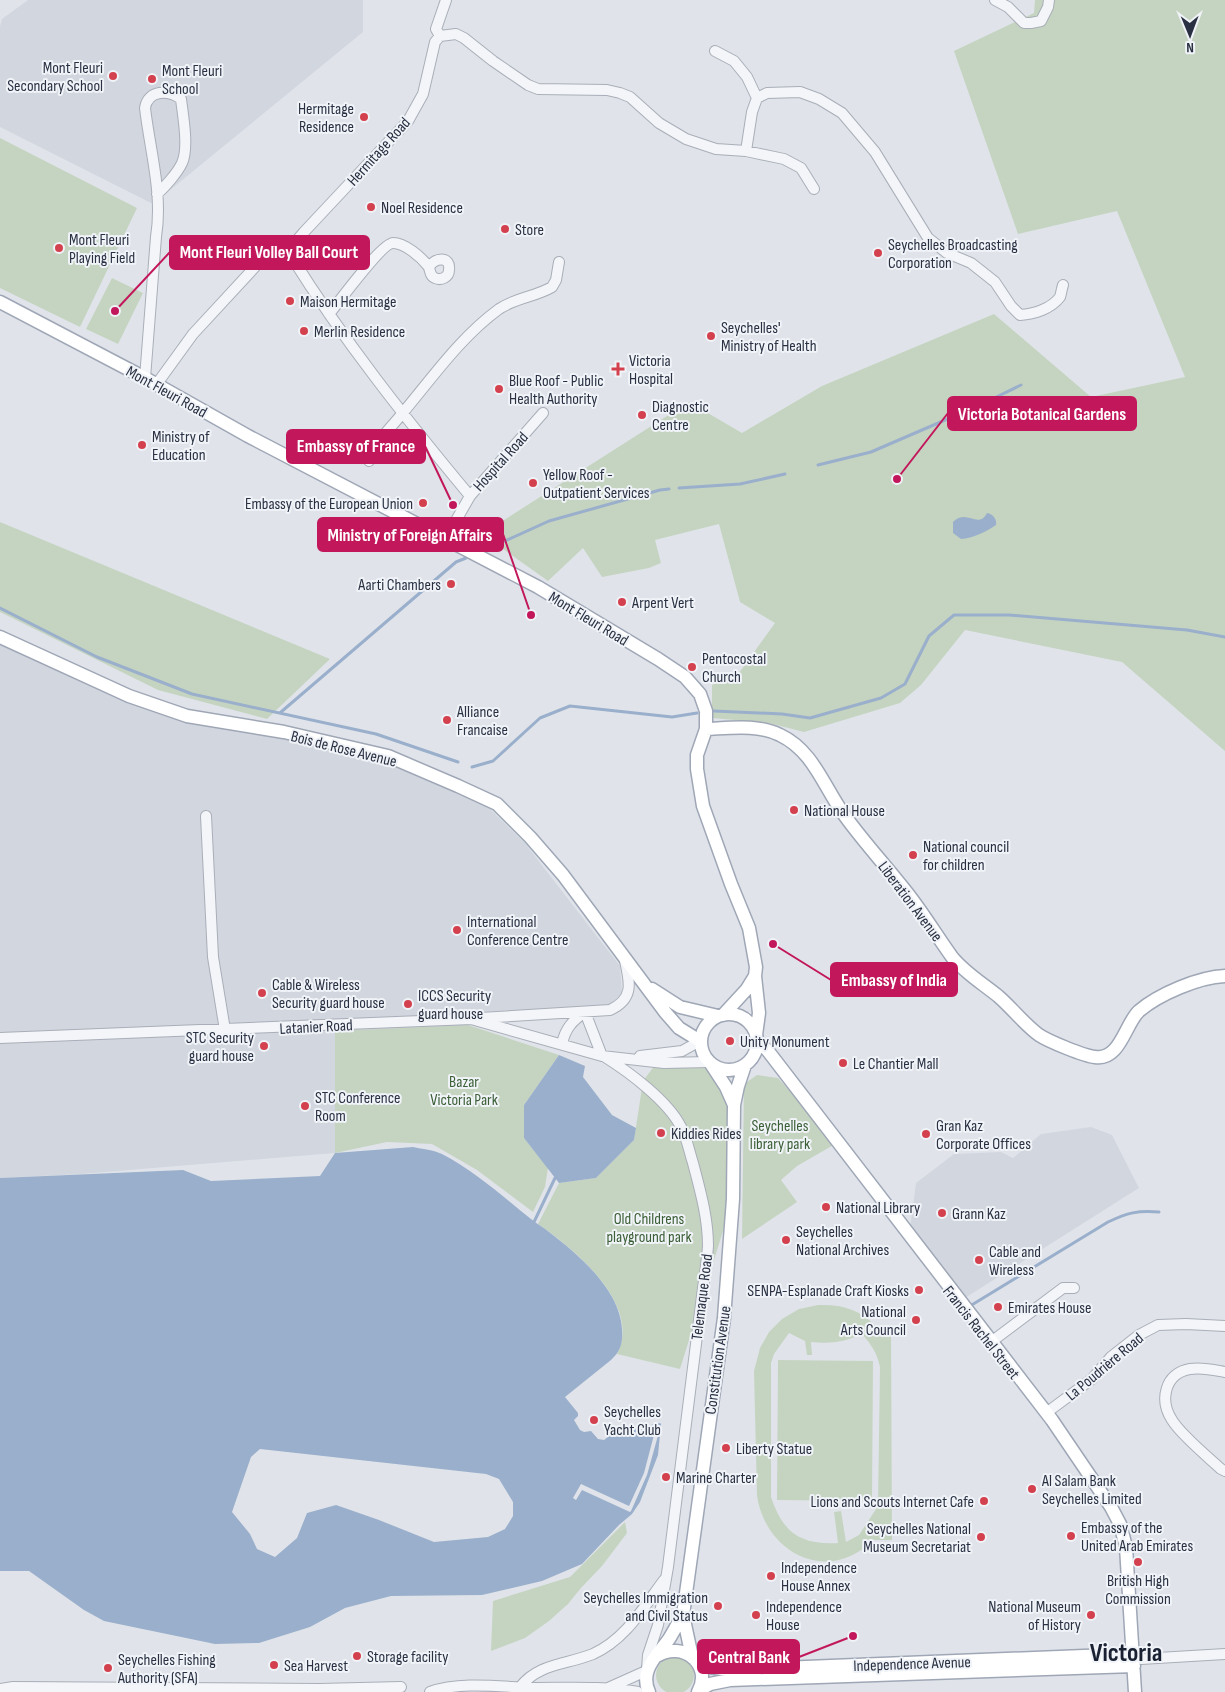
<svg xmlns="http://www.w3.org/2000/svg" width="1225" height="1692" viewBox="0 0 1225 1692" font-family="'Sofia Sans Condensed',sans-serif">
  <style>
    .built { fill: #d2d6df }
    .green { fill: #c5d4c1; fill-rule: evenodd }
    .water { fill: #9aafcb; fill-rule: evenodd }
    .pier { fill: #e0e4ea }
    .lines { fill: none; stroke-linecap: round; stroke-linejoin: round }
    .stream { stroke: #9aafcb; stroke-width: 3 }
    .minor-casing { stroke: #a9aeb8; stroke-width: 12 }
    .major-casing { stroke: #9fa7b6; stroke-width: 15 }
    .minor { stroke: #f3f5f8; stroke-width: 10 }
    .major { stroke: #fff; stroke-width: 12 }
    .poi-dot { fill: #d4414e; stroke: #f0f3f7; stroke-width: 2 }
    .labels { text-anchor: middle; stroke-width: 4; stroke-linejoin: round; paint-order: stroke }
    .poi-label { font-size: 16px; fill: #283042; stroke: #f0f3f7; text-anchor: start }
    .street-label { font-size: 16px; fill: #283042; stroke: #f0f3f7 }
    .park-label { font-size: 16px; fill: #3a5e35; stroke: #f0f3f7 }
    .town-label { font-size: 26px; font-weight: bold; fill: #1a2133; stroke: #f0f3f7 }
    .leader { fill: none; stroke: #c2185b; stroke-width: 2 }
    .callout-dot { fill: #c2185b; stroke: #f0f3f7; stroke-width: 2 }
    .callout { fill: #c2185b; stroke: #c2185b; stroke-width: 2 }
    .callout-label { font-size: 18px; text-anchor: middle; font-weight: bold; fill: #fff }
  </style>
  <rect width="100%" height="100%" fill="#e0e4ea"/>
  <path class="built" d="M28 0H363V32L153 204 0 127V26L2 19Z
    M0 643 32 657 130 703 185 722 284 738 385 763 488 807 524 842 620 966 622 994 614 1005 477 1012 468 1025 336 1108 335 1153 81 1174 0 1178Z
    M1091 1127 1112 1135 1139 1188 965 1298 910 1229 916 1183 954 1154 1001 1152 1013 1158 1041 1134Z"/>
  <path class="green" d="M1035 0H1225V751L1122 662 965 630 921 685 900 703 804 732 769 723 712 718V685L739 673 775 623 740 602 719 524 655 540 661 563 649 568 602 577 583 548 548 581 482 534 689 402 742 433 822 386 994 314 1091 397 1185 377 1117 211 1018 234 954 51 1034 13Z
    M0 138 137 208 80 327 0 288Z
    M112 278 143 293 118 344 86 329Z
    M0 522 330 659 267 719 158 690 0 612Z
    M468 1025 559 1055 524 1105V1138L548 1168 545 1187 533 1212 477 1170 432 1144 387 1142 335 1153V1031Z
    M709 1062 734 1105 733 1199 680 1369 617 1354C643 1305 573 1248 538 1224L559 1183 596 1178 634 1140 643 1081 655 1065Z
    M757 1075 778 1078 837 1143 797 1166 781 1180 797 1202 742 1239 744 1084Z
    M818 1305C841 1304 859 1309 876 1326L891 1325 892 1540H873C829 1585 766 1554 757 1496L754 1371 760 1348 769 1332 782 1319 799 1309ZM789 1333 805 1341 807 1355H812L811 1342C832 1344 844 1342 862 1334 871 1344 877 1353 880 1367L878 1506 859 1535 846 1542 841 1511 834 1512 838 1543C799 1545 783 1532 771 1497V1363L774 1354Z
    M778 1360 873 1361 872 1501 777 1500Z
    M625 1522 627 1533 602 1566 581 1588 568 1604 549 1621 525 1638 491 1651 493 1601 570 1577Z
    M656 1675a19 19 0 1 1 38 0a19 19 0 1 1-38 0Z"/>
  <path class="water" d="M987 513C993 514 997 519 996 525 986 532 973 538 961 539L953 533V522C967 508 978 530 987 513Z
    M559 1055 585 1066 583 1077 612 1115 636 1128 634 1140 596 1178 559 1183 524 1138V1105Z
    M413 1147C422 1149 434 1150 442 1154 475 1171 502 1196 531 1219 537 1224 543 1227 549 1232 579 1255 620 1290 622 1329 623 1342 621 1351 611 1360L565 1397 578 1413V1416L574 1420 580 1430 584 1432 591 1431 598 1439 604 1440 624 1425 641 1427 660 1423 661 1424 658 1455 640 1502 632 1514 619 1525 582 1564 542 1581 482 1595 391 1596 345 1608 310 1627 259 1643 215 1644 104 1621 84 1610 29 1571H0V1178L183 1170 211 1181 320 1176 335 1153ZM260 1449 486 1474 499 1479 513 1502V1516L505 1529 488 1537 434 1542 379 1520 336 1505 307 1513 297 1538 275 1557 257 1549 250 1534 232 1512 251 1457Z"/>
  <path class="pier" d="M655 1431 659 1432 647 1475 631 1511 630 1512 582 1490 576 1500 573 1498 581 1484 629 1506 644 1473Z"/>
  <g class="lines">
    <path class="stream" d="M818 465 871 452 980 405 1021 385
      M679 488 740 484 785 474
      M485 550 549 521 660 490 669 489
      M0 608 97 657 192 694 376 734 458 762
      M714 711 782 714 810 718 881 698 905 684 929 636 954 615H1009L1187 630 1225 637
      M281 712 456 562 466 558
      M472 767 493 761 540 718 570 706 672 717 697 713
      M534 1222 555 1178
      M970 1306 1108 1222C1127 1213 1138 1210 1159 1212"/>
    <defs>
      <path id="minor" d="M995 0 1008 7 1024 23H1031L1041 21 1048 7 1049 0
        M440 36 436 29 446 0
        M715 51 734 61 747 77 757 98
        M746 151 752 112 757 98 767 93 800 92 819 99 842 113 875 152 928 238 947 253 971 263 995 282 1011 306 1020 315C1034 314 1051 309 1060 297 1061 294 1062 288 1063 285
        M329 314C339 302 382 243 393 243 405 243 421 257 428 266 431 270 429 276 435 278 441 281 449 277 449 270 451 256 435 257 429 267
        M145 378 156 237C163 193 150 151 145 108 148 89 169 90 181 99 183 116 189 148 182 163 178 172 165 187 157 194
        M156 385 193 334 266 255
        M369 461C376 440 392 427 406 409 435 374 462 336 499 309 515 298 535 297 552 287L556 280 559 262
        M470 496C406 419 344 341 291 256L292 246 304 232 408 121 423 94 435 42 440 36 456 34 464 38 493 61 528 85 538 89 607 90 620 93 630 97 659 123 686 139 716 149 746 151 784 159 801 168 814 189
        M446 538 470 496 543 413
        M206 816 213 957 225 1030
        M480 1018 610 1010C634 999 630 983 625 961
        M0 1038 471 1019 602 1056 664 1063 709 1062
        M562 1044C565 1029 572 1021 585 1012L602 1056
        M640 1056 682 1051 700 1041
        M605 1057C629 1072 668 1101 681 1127 687 1138 689 1151 693 1163 700 1190 708 1217 708 1246 707 1260 705 1274 703 1288L668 1567 658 1625 648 1655 647 1669
        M991 1342 1063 1288H1074
        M1225 1372C1214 1370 1202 1367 1190 1369 1165 1373 1159 1400 1172 1420 1181 1435 1207 1456 1221 1469L1225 1471
        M1046 1413 1092 1379 1111 1357 1139 1335 1158 1325 1186 1324 1225 1326
        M1141 1659 1225 1654
        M520 1687C539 1663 566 1665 593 1654 626 1639 643 1608 664 1580
        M608 1688 646 1671
        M0 1689 13 1687 319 1689V1692
        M319 1689 401 1687
        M430 1692C460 1681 502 1687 534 1688 569 1688 604 1686 638 1692"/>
      <path id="major" d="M0 302 145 378 248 436 538 587 658 659 685 677 700 694 706 711V729L697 755V769L703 806 731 884 749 928 756 967 755 976 759 1013 756 1035
        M0 637 129 696 187 716 284 732 388 756 458 786 497 804 530 837 563 875 665 1012 679 1028 700 1041
        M706 729C730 728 758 724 780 735 814 751 824 788 845 816 863 841 885 865 904 889 922 911 936 935 952 957 965 973 982 983 998 996 1012 1008 1024 1024 1039 1035 1048 1041 1084 1056 1095 1057 1120 1061 1125 1024 1139 1011 1159 994 1199 977 1225 976
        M652 989 680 1007 718 1016
        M701 1042a28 28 0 1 1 56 0a28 28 0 1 1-56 0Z
        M723 1015 747 989 755 976
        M757 1040 768 1051 1052 1420 1111 1507 1120 1524 1126 1547 1135 1692
        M711 1064 726 1087 734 1105
        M657 1656C683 1640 713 1665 698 1692
        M692 1657 683 1615 724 1318 733 1199 734 1105 738 1086 745 1065
        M694 1659 709 1667 729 1670 1133 1654
        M700 1690 710 1684 730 1680 1134 1666
        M649 1692C639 1670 657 1656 669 1639 674 1631 678 1623 683 1615"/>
    </defs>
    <use href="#minor" class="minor-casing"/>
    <use href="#major" class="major-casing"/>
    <use href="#minor" class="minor"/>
    <use href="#major" class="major"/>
  </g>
  <g class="poi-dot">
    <circle cx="113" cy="76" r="5"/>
    <circle cx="152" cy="79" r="5"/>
    <circle cx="364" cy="117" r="5"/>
    <circle cx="371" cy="207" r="5"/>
    <circle cx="505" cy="229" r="5"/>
    <circle cx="59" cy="248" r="5"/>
    <circle cx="878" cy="253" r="5"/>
    <circle cx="290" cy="301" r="5"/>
    <circle cx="304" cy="331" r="5"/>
    <circle cx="711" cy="336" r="5"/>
    <path d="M615.5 361.5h5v5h5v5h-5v5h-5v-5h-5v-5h5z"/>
    <circle cx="499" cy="389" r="5"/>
    <circle cx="642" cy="415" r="5"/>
    <circle cx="142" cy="445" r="5"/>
    <circle cx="533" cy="483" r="5"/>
    <circle cx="423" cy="503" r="5"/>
    <circle cx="451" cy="584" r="5"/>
    <circle cx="622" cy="602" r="5"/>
    <circle cx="692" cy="667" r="5"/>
    <circle cx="447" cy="720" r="5"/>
    <circle cx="794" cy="810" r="5"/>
    <circle cx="913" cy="855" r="5"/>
    <circle cx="457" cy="930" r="5"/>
    <circle cx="262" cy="993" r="5"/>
    <circle cx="408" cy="1004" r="5"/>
    <circle cx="730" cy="1041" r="5"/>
    <circle cx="264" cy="1046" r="5"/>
    <circle cx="843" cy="1063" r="5"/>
    <circle cx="305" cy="1106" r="5"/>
    <circle cx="661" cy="1133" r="5"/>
    <circle cx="926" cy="1134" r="5"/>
    <circle cx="826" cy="1207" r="5"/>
    <circle cx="942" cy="1213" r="5"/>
    <circle cx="786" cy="1240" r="5"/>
    <circle cx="979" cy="1260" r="5"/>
    <circle cx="919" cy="1290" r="5"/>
    <circle cx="998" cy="1307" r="5"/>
    <circle cx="916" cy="1320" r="5"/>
    <circle cx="594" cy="1420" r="5"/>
    <circle cx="726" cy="1448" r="5"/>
    <circle cx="666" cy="1477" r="5"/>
    <circle cx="1032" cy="1489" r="5"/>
    <circle cx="984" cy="1501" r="5"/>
    <circle cx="1071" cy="1536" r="5"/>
    <circle cx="981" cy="1537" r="5"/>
    <circle cx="1138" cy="1562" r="5"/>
    <circle cx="771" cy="1576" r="5"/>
    <circle cx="718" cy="1606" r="5"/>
    <circle cx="756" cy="1615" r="5"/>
    <circle cx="1091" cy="1615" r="5"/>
    <circle cx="357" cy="1656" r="5"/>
    <circle cx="274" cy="1665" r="5"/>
    <circle cx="108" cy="1668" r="5"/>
  </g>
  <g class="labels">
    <g class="poi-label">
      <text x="103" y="73" text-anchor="end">Mont Fleuri<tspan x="103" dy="18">Secondary School</tspan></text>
      <text x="162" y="76">Mont Fleuri<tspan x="162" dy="18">School</tspan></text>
      <text x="354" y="114" text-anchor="end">Hermitage<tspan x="354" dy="18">Residence</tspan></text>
      <text x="381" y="213">Noel Residence</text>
      <text x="515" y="235">Store</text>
      <text x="69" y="245">Mont Fleuri<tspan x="69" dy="18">Playing Field</tspan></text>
      <text x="888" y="250">Seychelles Broadcasting<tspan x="888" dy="18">Corporation</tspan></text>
      <text x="300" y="307">Maison Hermitage</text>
      <text x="721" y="333">Seychelles'<tspan x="721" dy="18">Ministry of Health</tspan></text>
      <text x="314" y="337">Merlin Residence</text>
      <text x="629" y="366">Victoria<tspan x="629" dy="18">Hospital</tspan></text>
      <text x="509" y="386">Blue Roof - Public<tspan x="509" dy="18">Health Authority</tspan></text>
      <text x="652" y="412">Diagnostic<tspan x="652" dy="18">Centre</tspan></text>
      <text x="152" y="442">Ministry of<tspan x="152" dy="18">Education</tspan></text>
      <text x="543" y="480">Yellow Roof -<tspan x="543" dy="18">Outpatient Services</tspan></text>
      <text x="413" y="509" text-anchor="end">Embassy of the European Union</text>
      <text x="441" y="590" text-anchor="end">Aarti Chambers</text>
      <text x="632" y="608">Arpent Vert</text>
      <text x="702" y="664">Pentocostal<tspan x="702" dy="18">Church</tspan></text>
      <text x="457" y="717">Alliance<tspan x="457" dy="18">Francaise</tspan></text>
      <text x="804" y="816">National House</text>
      <text x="923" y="852">National council<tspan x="923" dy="18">for children</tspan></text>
      <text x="467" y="927">International<tspan x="467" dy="18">Conference Centre</tspan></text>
      <text x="272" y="990">Cable &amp; Wireless<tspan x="272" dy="18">Security guard house</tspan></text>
      <text x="418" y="1001">ICCS Security<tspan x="418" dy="18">guard house</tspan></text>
      <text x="254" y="1043" text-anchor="end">STC Security<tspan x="254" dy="18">guard house</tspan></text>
      <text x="740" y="1047">Unity Monument</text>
      <text x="853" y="1069">Le Chantier Mall</text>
      <text x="315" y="1103">STC Conference<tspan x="315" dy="18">Room</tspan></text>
      <text x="936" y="1131">Gran Kaz<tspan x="936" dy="18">Corporate Offices</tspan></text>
      <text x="671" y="1139">Kiddies Rides</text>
      <text x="836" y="1213">National Library</text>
      <text x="952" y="1219">Grann Kaz</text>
      <text x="796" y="1237">Seychelles<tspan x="796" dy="18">National Archives</tspan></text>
      <text x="989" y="1257">Cable and<tspan x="989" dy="18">Wireless</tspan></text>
      <text x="909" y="1296" text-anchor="end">SENPA-Esplanade Craft Kiosks</text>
      <text x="1008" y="1313">Emirates House</text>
      <text x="906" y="1317" text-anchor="end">National<tspan x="906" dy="18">Arts Council</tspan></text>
      <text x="604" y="1417">Seychelles<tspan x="604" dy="18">Yacht Club</tspan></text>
      <text x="736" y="1454">Liberty Statue</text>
      <text x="676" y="1483">Marine Charter</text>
      <text x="1042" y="1486">Al Salam Bank<tspan x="1042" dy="18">Seychelles Limited</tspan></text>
      <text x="974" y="1507" text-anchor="end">Lions and Scouts Internet Cafe</text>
      <text x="1081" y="1533">Embassy of the<tspan x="1081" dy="18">United Arab Emirates</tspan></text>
      <text x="971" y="1534" text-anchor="end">Seychelles National<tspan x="971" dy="18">Museum Secretariat</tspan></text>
      <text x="781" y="1573">Independence<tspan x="781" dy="18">House Annex</tspan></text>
      <text x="1138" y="1586" text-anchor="middle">British High<tspan x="1138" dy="18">Commission</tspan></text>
      <text x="708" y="1603" text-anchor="end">Seychelles Immigration<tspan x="708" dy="18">and Civil Status</tspan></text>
      <text x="766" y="1612">Independence<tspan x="766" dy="18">House</tspan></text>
      <text x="1081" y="1612" text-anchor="end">National Museum<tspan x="1081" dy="18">of History</tspan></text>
      <text x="367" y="1662">Storage facility</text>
      <text x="118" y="1665">Seychelles Fishing<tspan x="118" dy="18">Authority (SFA)</tspan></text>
      <text x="284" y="1671">Sea Harvest</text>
    </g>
    <g class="street-label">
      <text transform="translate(378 151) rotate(-48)" y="6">Hermitage Road</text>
      <text transform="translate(167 391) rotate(29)" y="6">Mont Fleuri Road</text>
      <text transform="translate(500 461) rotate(-48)" y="6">Hospital Road</text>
      <text transform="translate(589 618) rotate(31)" y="6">Mont Fleuri Road</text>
      <text transform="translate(344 748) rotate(14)" y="6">Bois de Rose Avenue</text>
      <text transform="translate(911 901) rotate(53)" y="6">Liberation Avenue</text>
      <text transform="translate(316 1026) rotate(-3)" y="6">Latanier Road</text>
      <text transform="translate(701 1297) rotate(-83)" y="6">Telemaque Road</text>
      <text transform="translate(982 1332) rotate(52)" y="6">Francis Rachel Street</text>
      <text transform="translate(717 1360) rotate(-82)" y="6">Constitution Avenue</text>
      <text transform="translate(1104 1366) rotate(-40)" y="6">La Poudrière Road</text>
      <text transform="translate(912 1663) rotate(-2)" y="6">Independence Avenue</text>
    </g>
    <g class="park-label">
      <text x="464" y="1087">Bazar<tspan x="464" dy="18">Victoria Park</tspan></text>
      <text x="780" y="1131">Seychelles<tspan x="780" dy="18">library park</tspan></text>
      <text x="649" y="1224">Old Childrens<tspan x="649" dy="18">playground park</tspan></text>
    </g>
    <g class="town-label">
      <text x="1126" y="1661">Victoria</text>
    </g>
  </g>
  <path class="leader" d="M115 311L170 252M897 479L948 413M453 505L425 446M531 615L503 534M773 944L831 980M853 1636L799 1657"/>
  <g class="callout-dot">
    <circle cx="115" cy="311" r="5"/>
    <circle cx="897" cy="479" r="5"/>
    <circle cx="453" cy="505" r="5"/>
    <circle cx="531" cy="615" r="5"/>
    <circle cx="773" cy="944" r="5"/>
    <circle cx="853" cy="1636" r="5"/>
  </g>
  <g class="callout">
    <rect x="170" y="236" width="199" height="33" rx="5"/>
    <rect x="948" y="397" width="188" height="33" rx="5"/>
    <rect x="287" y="430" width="138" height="33" rx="5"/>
    <rect x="318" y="518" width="185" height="33" rx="5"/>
    <rect x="831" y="963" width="126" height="33" rx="5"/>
    <rect x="698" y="1640" width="101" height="33" rx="5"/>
  </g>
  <g class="callout-label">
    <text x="269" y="258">Mont Fleuri Volley Ball Court</text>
    <text x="1042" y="420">Victoria Botanical Gardens</text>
    <text x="356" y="452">Embassy of France</text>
    <text x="410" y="541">Ministry of Foreign Affairs</text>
    <text x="894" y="986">Embassy of India</text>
    <text x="749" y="1663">Central Bank</text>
  </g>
  <g transform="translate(1190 35) rotate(179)" stroke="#f0f3f7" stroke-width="4" paint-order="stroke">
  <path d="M0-4L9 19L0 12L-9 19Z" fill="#283042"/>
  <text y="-8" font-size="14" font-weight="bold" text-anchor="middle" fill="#283042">N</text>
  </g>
</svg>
